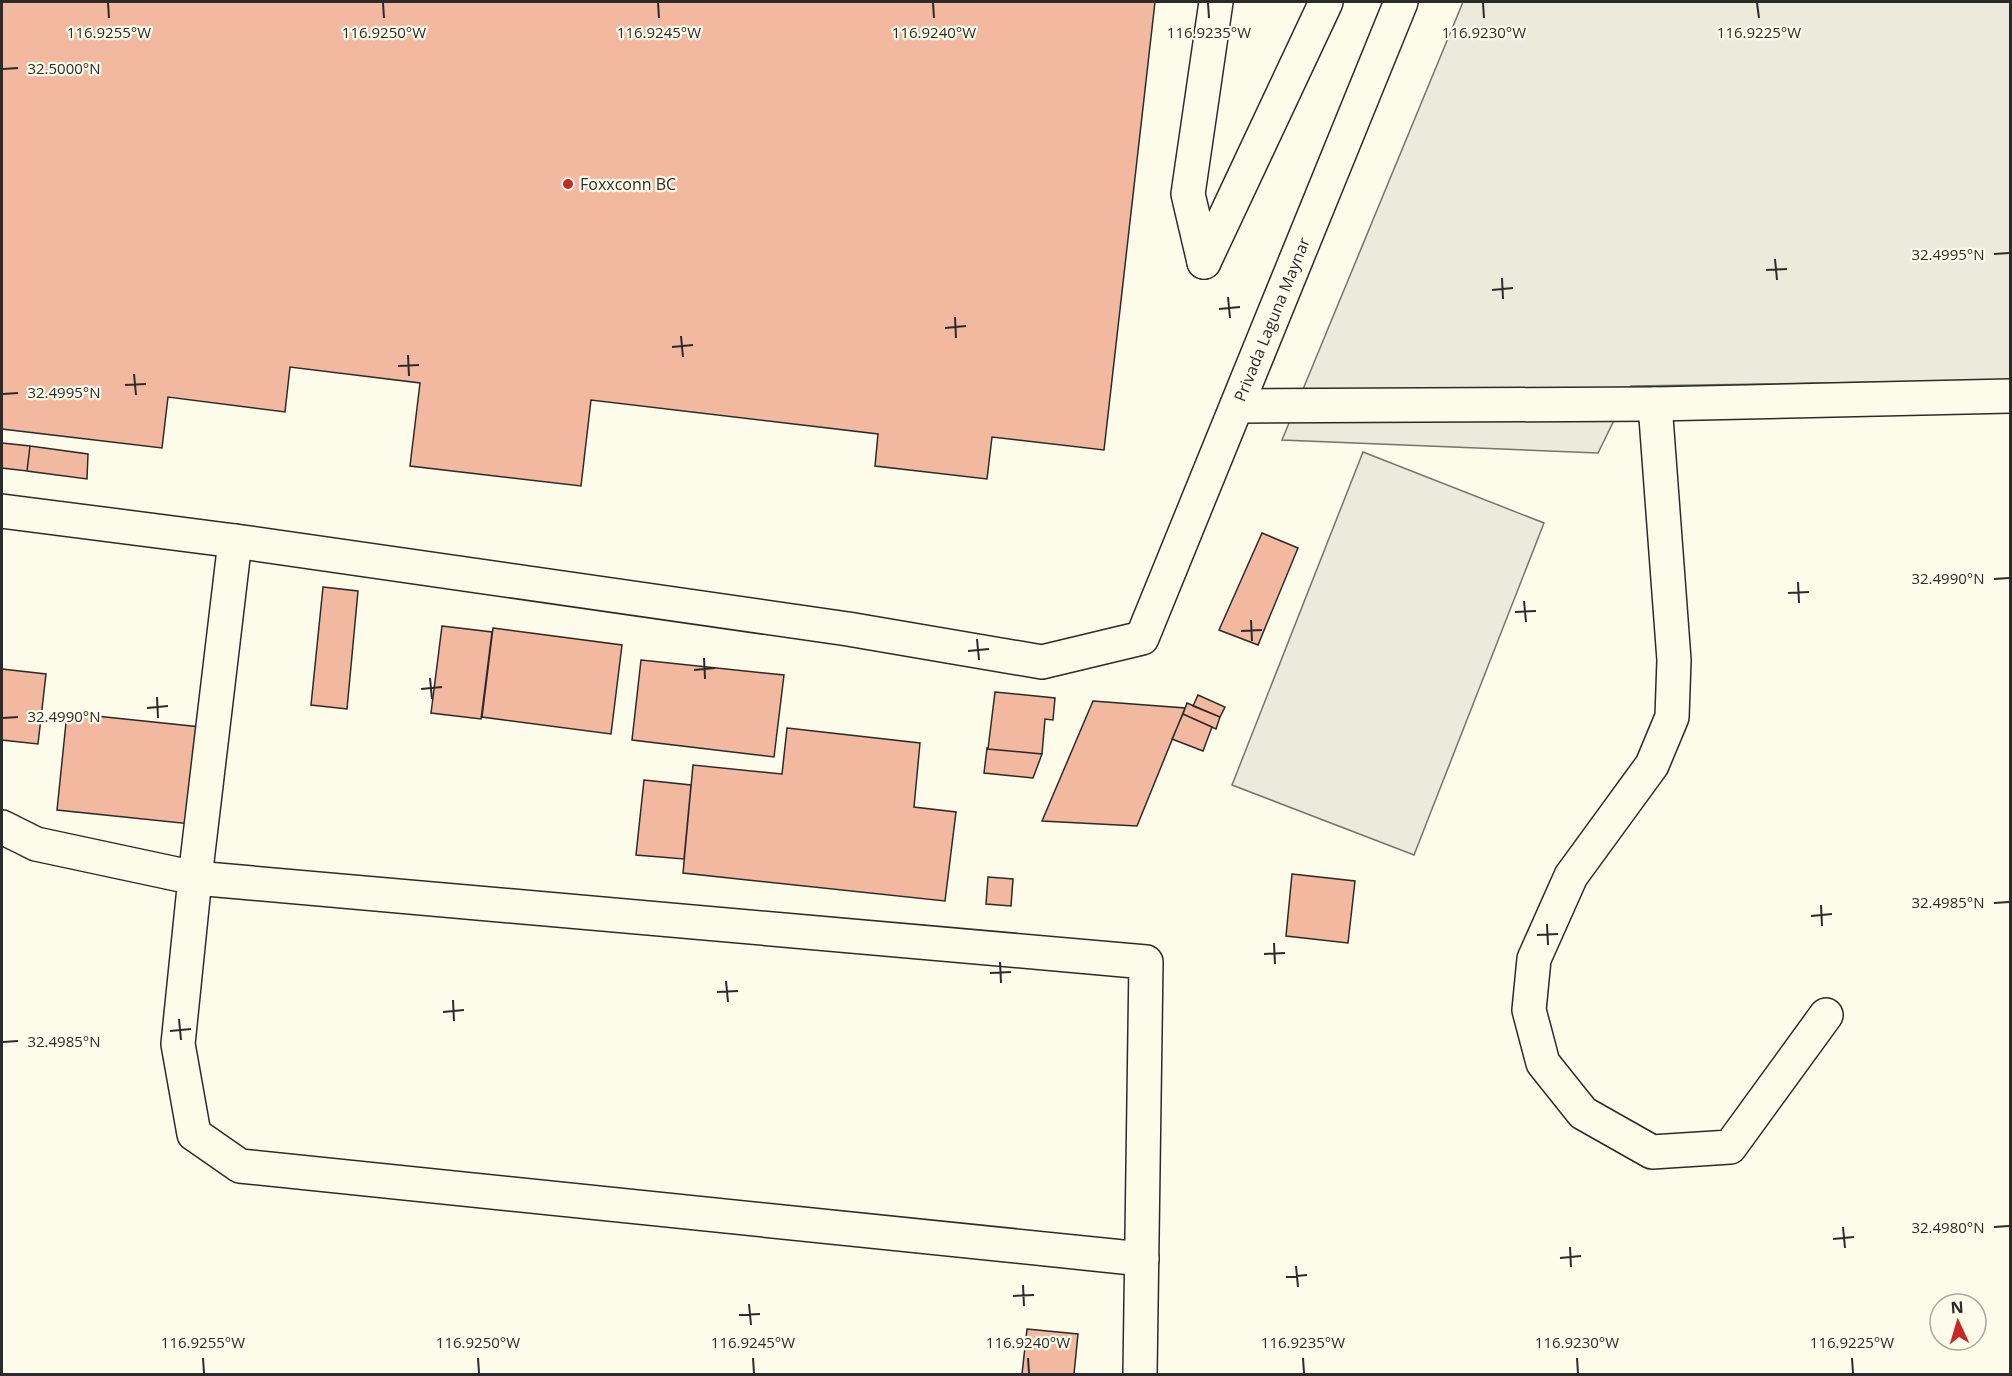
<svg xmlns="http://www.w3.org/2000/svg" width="2012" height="1376" viewBox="0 0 2012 1376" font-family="'Open Sans',sans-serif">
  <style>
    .green { fill: #ecebdb; stroke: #74746e; stroke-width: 1.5 }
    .building { fill: #f2b8a0; stroke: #2b2b2b; stroke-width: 1.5 }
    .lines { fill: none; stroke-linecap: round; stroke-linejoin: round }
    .minor-casing { stroke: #2b2b2b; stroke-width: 36 }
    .minor { stroke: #fdfbea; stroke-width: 33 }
    .ticks { fill: none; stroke: #2b2b2b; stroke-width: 2 }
    .poi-dot { fill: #c62828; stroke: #fdfbea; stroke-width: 2 }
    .labels { text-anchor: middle; stroke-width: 4.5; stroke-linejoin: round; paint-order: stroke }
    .poi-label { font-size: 16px; fill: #2b2b2b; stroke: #fdfbea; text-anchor: start }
    .street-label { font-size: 16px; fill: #2b2b2b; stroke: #fdfbea }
    .ticks-label { font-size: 15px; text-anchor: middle; fill: #2b2b2b; stroke: #fdfbea; stroke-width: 4.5; stroke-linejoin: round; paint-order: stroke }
  </style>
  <rect width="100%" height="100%" fill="#fdfbea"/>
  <path class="green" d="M1463 2H2010V380L1631 386 1598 453 1282 440Z
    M1363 452 1544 523 1414 855 1232 785Z"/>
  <path class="building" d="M2 2H1155L1104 450 992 437 987 479 875 466 878 434 591 400 581 486 410 466 420 383 290 367 285 412 168 397 162 448 2 429Z
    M2 443 30 446 27 471 2 468Z
    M30 446 88 454 87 479 27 471Z
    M1262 533 1298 548 1258 645 1219 630Z
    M323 587 358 591 347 709 311 705Z
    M442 626 492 632 481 719 431 713Z
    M493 628 622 645 611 734 482 717Z
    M641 660 784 675 774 757 632 740Z
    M2 669 46 674 38 744 2 740Z
    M995 692 1055 698 1053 720 1045 719 1042 754 988 749Z
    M1198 695 1225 707 1220 717 1193 706Z
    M1093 701 1185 708 1137 826 1042 821Z
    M1187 703 1220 717 1216 729 1183 714Z
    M67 713 201 727 191 824 57 810Z
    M1183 714 1212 727 1203 751 1172 739Z
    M787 728 920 743 914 807 956 812 945 901 683 873 693 765 782 774Z
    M987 748 988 749 1042 754 1033 778 984 773Z
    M644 780 691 785 684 859 636 855Z
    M1292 874 1355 881 1348 943 1286 936Z
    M988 877 1013 879 1011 906 986 904Z
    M1027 1329 1078 1334 1074 1374H1022Z"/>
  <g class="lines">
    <defs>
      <g id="minor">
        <path d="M1204 262 1326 2"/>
        <path d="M1204 262 1188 194 1216 2"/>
        <path d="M1655 404 1674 660 1672 717 1652 765 1571 876 1534 959 1529 1010 1543 1063 1583 1113 1652 1152 1730 1147 1826 1015"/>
        <path d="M1237 406 1655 404 2010 396"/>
        <path d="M2 511 235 541 195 878 178 1044 194 1134 240 1166 1142 1259"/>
        <path id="s1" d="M235 541 848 629 1042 662 1142 638 1401 2"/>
        <path d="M2 827 36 844 195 878 1146 962 1140 1374"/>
      </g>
    </defs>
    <use href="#minor" class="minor-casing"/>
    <use href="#minor" class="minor"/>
  </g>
  <path class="ticks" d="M108 3 109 18M383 3 384 18M658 3 659 18M933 3 934 18M1208 3 1209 18M1483 3 1484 18M1757 3 1759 18M3 69 18 68M1994 254 2009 253M1775 259 1777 280M1766 270 1787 269M1502 278 1503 299M1492 290 1513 288M1228 297 1230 318M1219 309 1240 307M955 317 956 338M945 328 966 326M681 336 683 357M672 347 693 345M408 355 409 376M398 366 419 365M134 374 136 395M125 385 146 384M3 394 18 393M1994 579 2009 578M1798 582 1799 603M1788 593 1809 592M1524 601 1526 622M1515 612 1536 611M1251 620 1252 641M1241 631 1262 630M977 639 979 660M968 651 989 649M704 658 705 679M694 670 715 668M430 678 432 699M421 689 442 687M157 697 158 718M147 708 168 706M3 718 18 717M1994 903 2009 902M1821 905 1822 926M1811 916 1832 914M1547 924 1548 945M1537 935 1558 934M1274 943 1275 964M1264 954 1285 953M1000 962 1001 983M990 973 1011 972M726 981 728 1002M717 992 738 991M453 1000 454 1021M443 1012 464 1010M179 1019 181 1040M170 1031 191 1029M3 1042 18 1041M1843 1227 1845 1248M1994 1227 2009 1226M1833 1239 1854 1237M1570 1247 1571 1267M1560 1258 1581 1256M1296 1266 1298 1287M1286 1277 1307 1275M1023 1285 1024 1306M1013 1296 1034 1295M749 1304 751 1325M739 1315 760 1314M203 1358 204 1373M478 1358 479 1373M753 1358 754 1373M1028 1358 1029 1373M1303 1358 1304 1373M1577 1358 1578 1373M1852 1358 1853 1373"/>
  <circle class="poi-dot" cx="568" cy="184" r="6"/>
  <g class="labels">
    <g class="poi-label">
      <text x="580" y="190">Foxxconn BC</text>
    </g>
    <g class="street-label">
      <text dy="6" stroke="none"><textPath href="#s1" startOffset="1263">Privada Laguna Maynar</textPath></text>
    </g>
  </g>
  <g class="ticks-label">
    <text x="109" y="38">116.9255°W</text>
    <text x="384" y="38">116.9250°W</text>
    <text x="659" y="38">116.9245°W</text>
    <text x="934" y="38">116.9240°W</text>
    <text x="1209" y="38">116.9235°W</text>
    <text x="1484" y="38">116.9230°W</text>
    <text x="1759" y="38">116.9225°W</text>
    <text x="64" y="74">32.5000°N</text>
    <text x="1948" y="260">32.4995°N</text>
    <text x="64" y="398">32.4995°N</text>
    <text x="1948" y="584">32.4990°N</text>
    <text x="64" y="722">32.4990°N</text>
    <text x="1948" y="908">32.4985°N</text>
    <text x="64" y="1047">32.4985°N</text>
    <text x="1948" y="1233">32.4980°N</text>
    <text x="203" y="1348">116.9255°W</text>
    <text x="478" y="1348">116.9250°W</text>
    <text x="753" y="1348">116.9245°W</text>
    <text x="1028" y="1348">116.9240°W</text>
    <text x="1303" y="1348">116.9235°W</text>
    <text x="1577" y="1348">116.9230°W</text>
    <text x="1852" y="1348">116.9225°W</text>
  </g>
  <rect width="2012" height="1376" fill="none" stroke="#2b2b2b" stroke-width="6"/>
  <g transform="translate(1958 1322) rotate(356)"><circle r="28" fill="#fdfbea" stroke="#a9a89e" stroke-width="1.5"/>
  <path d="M0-4.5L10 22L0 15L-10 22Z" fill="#c62828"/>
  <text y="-9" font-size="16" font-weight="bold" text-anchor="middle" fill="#2b2b2b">N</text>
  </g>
</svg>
